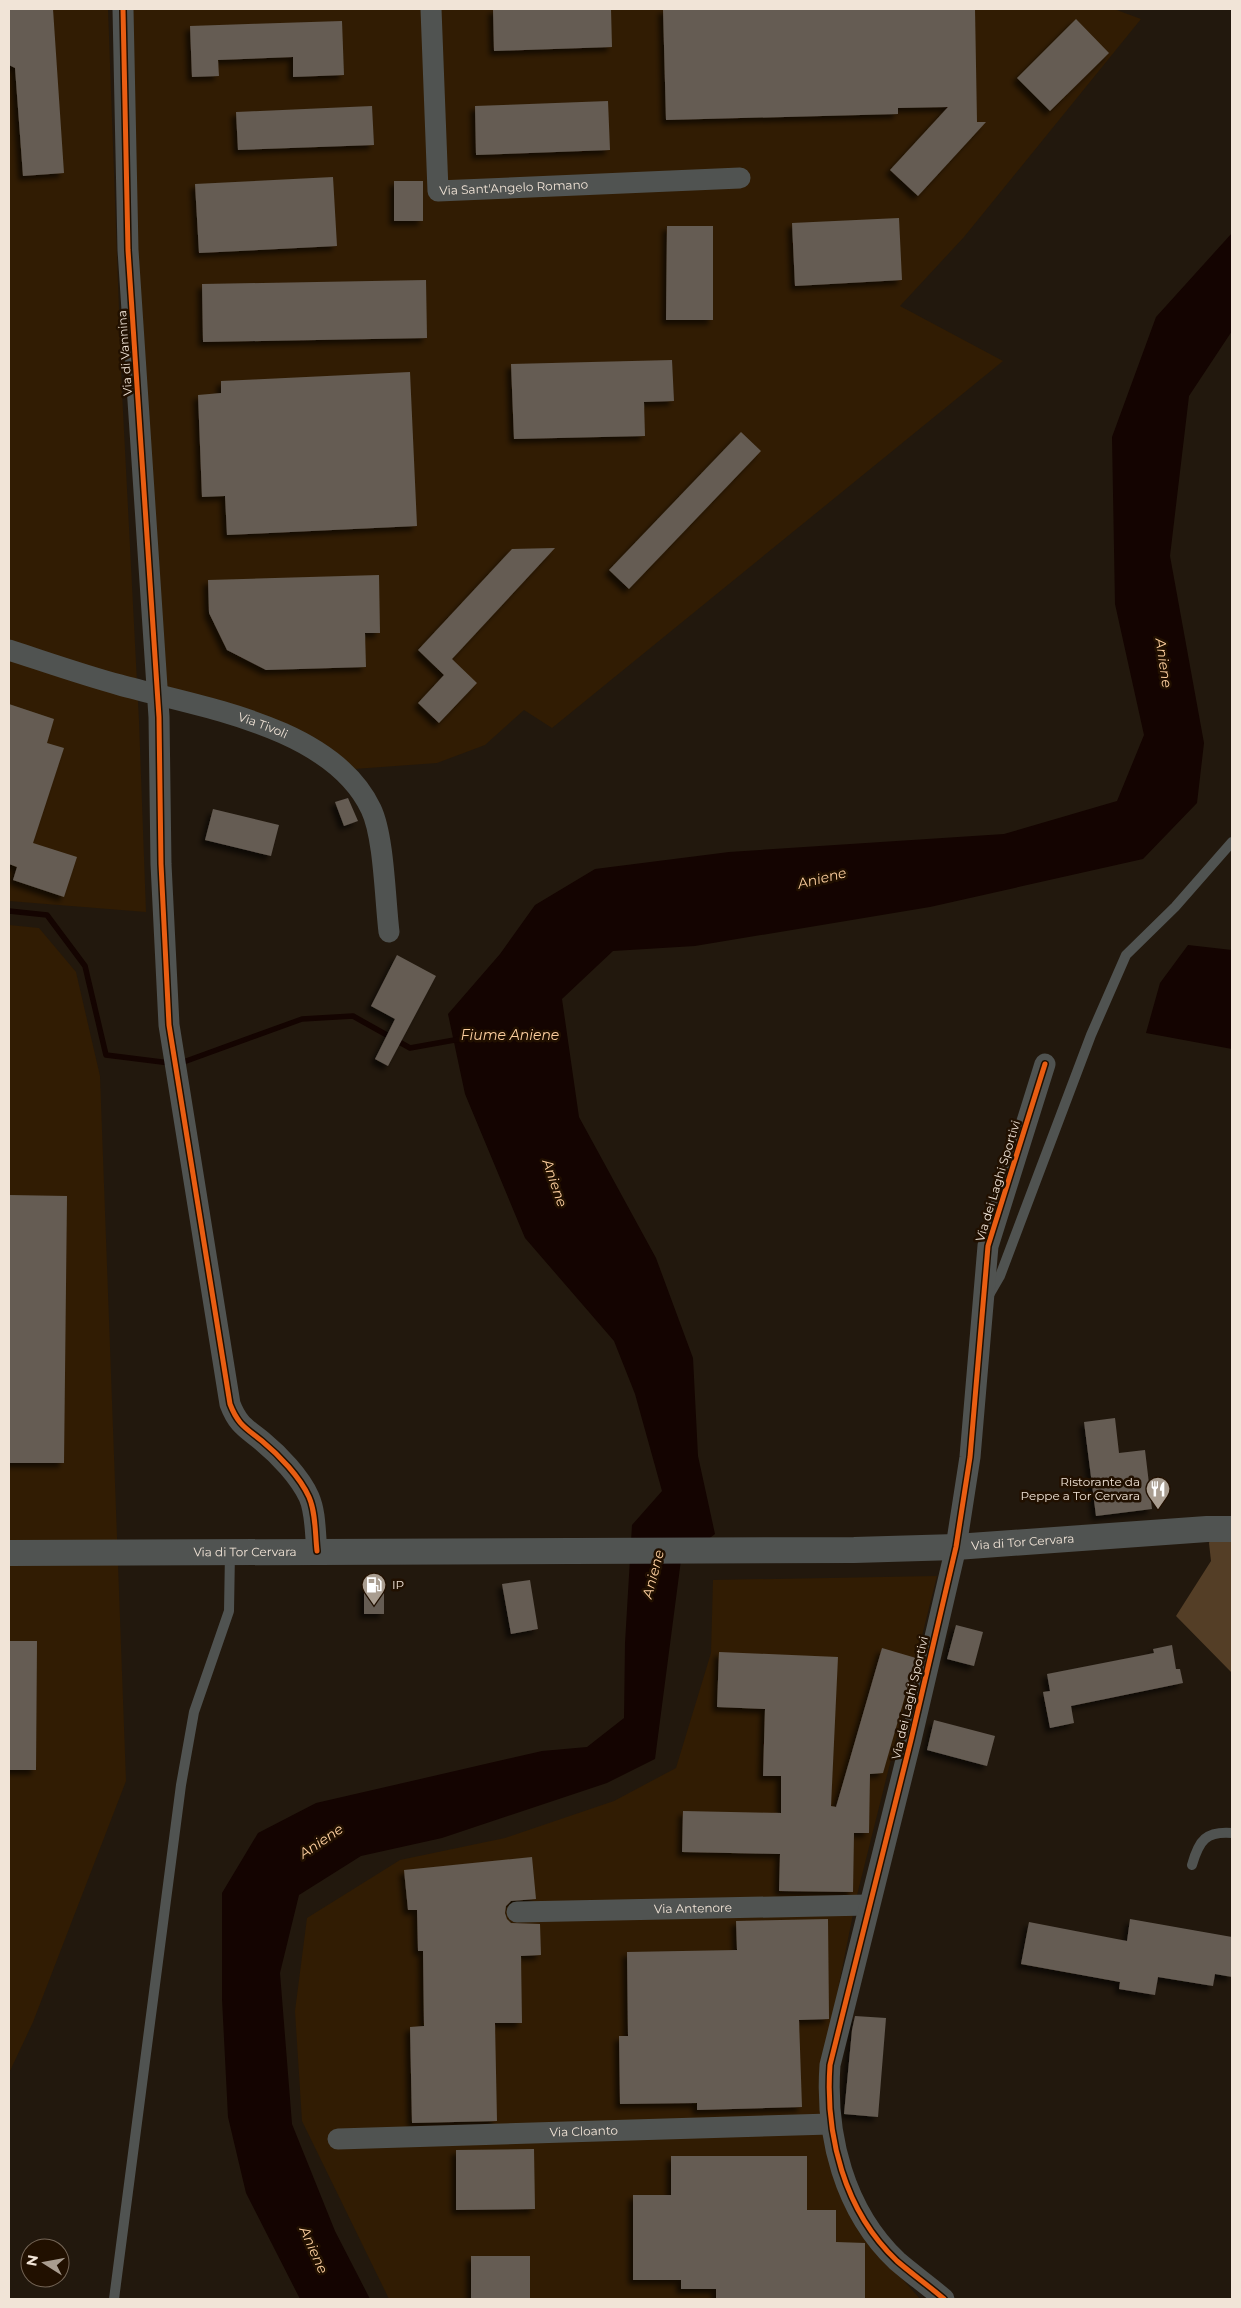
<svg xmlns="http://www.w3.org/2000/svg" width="1241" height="2308" viewBox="0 0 1241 2308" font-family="Montserrat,sans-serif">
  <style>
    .built { fill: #311c03 }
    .forest { fill: #543e26 }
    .water { fill: #140401 }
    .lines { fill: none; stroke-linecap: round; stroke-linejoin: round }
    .stream { stroke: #140401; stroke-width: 5.5 }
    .building { fill: #655c53; filter: url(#shadow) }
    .service { stroke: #505351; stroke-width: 10 }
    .minor { stroke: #505351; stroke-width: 21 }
    .tertiary { stroke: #505351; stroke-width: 26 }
    .cycleway-casing { stroke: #211000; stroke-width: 8 }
    .cycleway { stroke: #e95d12; stroke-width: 5 }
    .labels { text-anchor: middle; stroke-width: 5; stroke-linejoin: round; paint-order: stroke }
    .street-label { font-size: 12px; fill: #f1e4d7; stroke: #211000 }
    .poi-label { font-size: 12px; fill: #f1e4d7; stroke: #211000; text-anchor: end }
    .water-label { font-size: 14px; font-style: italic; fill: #fdcf9e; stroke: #211000 }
  </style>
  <defs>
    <filter id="shadow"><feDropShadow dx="-4.5" dy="4.5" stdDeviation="2.5" flood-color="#0009"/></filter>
  </defs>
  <rect width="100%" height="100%" fill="#22180d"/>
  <path class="built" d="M9 9H108L122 392 139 721 146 912 9 901Z
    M133 9H1114L1141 19 964 237 900 306 1003 361 552 728 524 710 485 745 437 763 354 769 165 688 137 260Z
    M9 925 39 928 76 972 100 1076 126 1781 33 2022 9 2073Z
    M937 1576 856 1899 828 2039 830 2155 868 2240 920 2299H389L302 2121 295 2011 307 1918 400 1860 505 1838 614 1801 676 1768 711 1653 713 1580Z"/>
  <path class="forest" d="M1212 1535 1232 1536V1673L1176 1616 1211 1561 1209 1543Z"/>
  <path class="water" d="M1232 233V331L1189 396 1170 556 1204 743 1197 803 1143 859 930 907 695 946 613 951 562 999 579 1117 656 1258 693 1358 698 1456 715 1534 681 1560 655 1759 607 1783 442 1838 361 1856 299 1895 280 1973 292 2124 335 2231 370 2299H300L246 2193 228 2117 222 1999V1893L258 1833 316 1803 542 1751 587 1747 624 1718 625 1643 632 1525 662 1491 635 1394 614 1341 525 1238 465 1094 448 1014 500 954 535 905 595 869 729 852 1004 834 1117 801 1144 735 1115 604 1112 437 1156 317Z
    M1188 945 1232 950V1049L1146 1033 1160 983Z"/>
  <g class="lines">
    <path class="stream" d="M9 911 47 915 85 966 106 1055 178 1064 302 1019 353 1016 410 1048 460 1039"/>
  </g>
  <path class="building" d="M9 9H53L64 173 23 176 15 68 9 65Z
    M493 9H611L612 47 494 51Z
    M663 9H975L977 122H986L918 196 890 170 948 107 898 108V114L666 120Z
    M1076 19 1109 53 1050 111 1017 78Z
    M342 21 344 75 293 77V57L218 60 219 76 192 77 190 26Z
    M608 101 610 150 476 155 475 106Z
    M372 106 374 145 238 150 236 112Z
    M333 177 337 246 199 253 195 184Z
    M394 181H423V221H394Z
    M899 218 902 280 795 286 792 223Z
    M667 226H713V320H666Z
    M426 280 427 338 203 342 202 284Z
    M672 360 674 401 644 402 645 436 514 439 511 364Z
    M410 372 417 526 227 535 225 496 202 497 198 395 221 393V381Z
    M741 432 761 451 629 589 609 570Z
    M555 548 452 659 477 683 439 723 418 703 444 675 418 650 512 549Z
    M379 575 380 633H365L366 667 266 670 227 650 209 613 208 580Z
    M9 704 54 719 47 743 64 748 33 843 77 857 64 897 13 880 17 867 9 864Z
    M348 798 358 821 344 826 335 802Z
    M213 809 279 825 271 856 205 840Z
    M397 955 436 976 388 1066 375 1059 395 1019 371 1006Z
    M9 1195 67 1196 64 1463H9Z
    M1115 1418 1119 1453 1145 1450 1152 1509 1096 1516 1084 1422Z
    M530 1580 538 1629 511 1634 502 1584Z
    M384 1585V1614H364V1586Z
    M956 1625 983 1632 974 1666 947 1659Z
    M9 1641H37L36 1770H9Z
    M1172 1645 1176 1669H1180L1183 1683 1071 1706 1074 1723 1050 1728 1043 1692 1050 1691 1047 1674 1154 1653 1153 1649Z
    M882 1648 916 1658 883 1773 870 1774 869 1833H854L853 1892 779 1891 780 1854 682 1852 683 1811 781 1813V1776H763L765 1709 717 1707 719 1652 838 1657 831 1806 836 1807Z
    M934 1720 995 1736 987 1766 927 1750Z
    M532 1857 536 1899 511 1901 506 1906 505 1913 507 1919 511 1923 540 1924 541 1955 521 1956 522 2023H495L497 2121 412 2123 410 2027 424 2026 423 1951H418L417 1910H408L404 1870Z
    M828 1919 829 2017V2019L799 2020 802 2107 697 2110V2103L620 2104 619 2036H628L627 1952 737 1950 736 1921Z
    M1130 1919 1232 1937V1977L1215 1974 1213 1986 1158 1977 1155 1995 1119 1989 1120 1982 1021 1964 1029 1922 1127 1941Z
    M855 2016 886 2018 878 2117 844 2114 852 2030Z
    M534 2149 535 2209 456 2210V2150Z
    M671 2156H807V2210H836V2242L865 2243V2299H716V2289H681V2280H633V2195H671Z
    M471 2256H530V2299H471Z"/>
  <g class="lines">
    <path class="service" d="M989 1295 1000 1276 1091 1035 1126 955 1175 907 1232 842
      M1192 1865C1199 1840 1206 1831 1232 1833
      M114 2299 181 1785 194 1712 229 1611 230 1552"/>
    <g class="minor">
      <path d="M123 9 128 250 159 717 161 864 169 1025 230 1404C238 1425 246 1428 262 1441 279 1455 300 1477 309 1497 316 1513 315 1534 317 1551"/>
      <path id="s1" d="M431 9 438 191 740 178"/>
      <path id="s2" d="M9 650C46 662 83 675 120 685 199 707 332 726 371 809 384 836 385 899 389 932"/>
      <path id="s3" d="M517 1912 869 1905"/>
      <path id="s4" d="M338 2139 830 2124"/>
      <path d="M944 2299C929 2286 912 2274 897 2261 844 2211 825 2135 830 2065L911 1740 956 1547 970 1457 988 1246 1045 1064"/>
    </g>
    <path class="tertiary" id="s5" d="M9 1553 854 1550 956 1547 1207 1529H1232"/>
    <defs>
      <path id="cycleway" d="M123 9 128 250 159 717 161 864 169 1025 230 1404C238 1425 246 1428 262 1441 279 1455 300 1477 309 1497 316 1513 315 1534 317 1551
        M944 2299C929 2286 912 2274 897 2261 844 2211 825 2135 830 2065L911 1740 956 1547 970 1457 988 1246 1045 1064"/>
    </defs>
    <use href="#cycleway" class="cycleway-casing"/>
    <use href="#cycleway" class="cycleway"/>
  </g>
  <defs>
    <symbol id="restaurant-pin" viewBox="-11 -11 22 30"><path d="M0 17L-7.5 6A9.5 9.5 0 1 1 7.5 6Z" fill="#a99d90" stroke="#211000"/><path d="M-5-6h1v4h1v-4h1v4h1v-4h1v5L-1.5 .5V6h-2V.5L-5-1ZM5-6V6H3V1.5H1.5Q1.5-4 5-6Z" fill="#fff"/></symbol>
    <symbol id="fuel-pin" viewBox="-11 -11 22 30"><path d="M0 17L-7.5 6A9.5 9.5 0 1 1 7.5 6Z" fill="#a99d90" stroke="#211000"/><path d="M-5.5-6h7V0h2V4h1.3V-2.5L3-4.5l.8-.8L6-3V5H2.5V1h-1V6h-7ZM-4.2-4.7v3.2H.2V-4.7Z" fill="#fff"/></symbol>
  </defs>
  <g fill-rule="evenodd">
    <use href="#restaurant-pin" x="1144" y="1475" width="28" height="38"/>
    <use href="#fuel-pin" x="360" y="1571" width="28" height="38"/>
  </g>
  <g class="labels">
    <g class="street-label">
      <text dy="4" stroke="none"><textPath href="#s1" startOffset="258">Via Sant'Angelo Romano</textPath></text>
      <text transform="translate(125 353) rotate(-94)" y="4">Via di Vannina</text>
      <text dy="4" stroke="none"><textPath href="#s2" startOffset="265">Via Tivoli</textPath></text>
      <text transform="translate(998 1181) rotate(-73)" y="4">Via dei Laghi Sportivi</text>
      <text dy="4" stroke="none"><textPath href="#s5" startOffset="1014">Via di Tor Cervara</textPath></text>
      <text dy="4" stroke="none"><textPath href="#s5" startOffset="236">Via di Tor Cervara</textPath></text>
      <text transform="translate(910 1698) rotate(-77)" y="4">Via dei Laghi Sportivi</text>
      <text dy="4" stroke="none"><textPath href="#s3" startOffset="176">Via Antenore</textPath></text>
      <text dy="4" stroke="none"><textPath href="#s4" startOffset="246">Via Cloanto</textPath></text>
    </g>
    <g class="poi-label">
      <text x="1140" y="1486">Ristorante da<tspan x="1140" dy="14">Peppe a Tor Cervara</tspan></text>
      <text x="392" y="1589" text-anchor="start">IP</text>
    </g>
    <g class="water-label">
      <text transform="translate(1164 663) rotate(82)" y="5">Aniene</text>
      <text transform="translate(822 878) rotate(-14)" y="5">Aniene</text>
      <text x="510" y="1040">Fiume Aniene</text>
      <text transform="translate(555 1183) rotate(71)" y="5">Aniene</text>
      <text transform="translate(653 1574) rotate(-75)" y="5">Aniene</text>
      <text transform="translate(321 1841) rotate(-34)" y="5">Aniene</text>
      <text transform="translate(314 2250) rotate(66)" y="5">Aniene</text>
    </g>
  </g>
  <rect width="1241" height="2308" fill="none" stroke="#f1e4d7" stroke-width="20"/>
  <g transform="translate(45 2263) rotate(281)"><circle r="24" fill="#211000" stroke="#746556"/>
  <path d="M0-4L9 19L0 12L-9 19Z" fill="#a99d90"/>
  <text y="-8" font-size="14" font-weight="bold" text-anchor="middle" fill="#f1e4d7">N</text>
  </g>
</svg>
